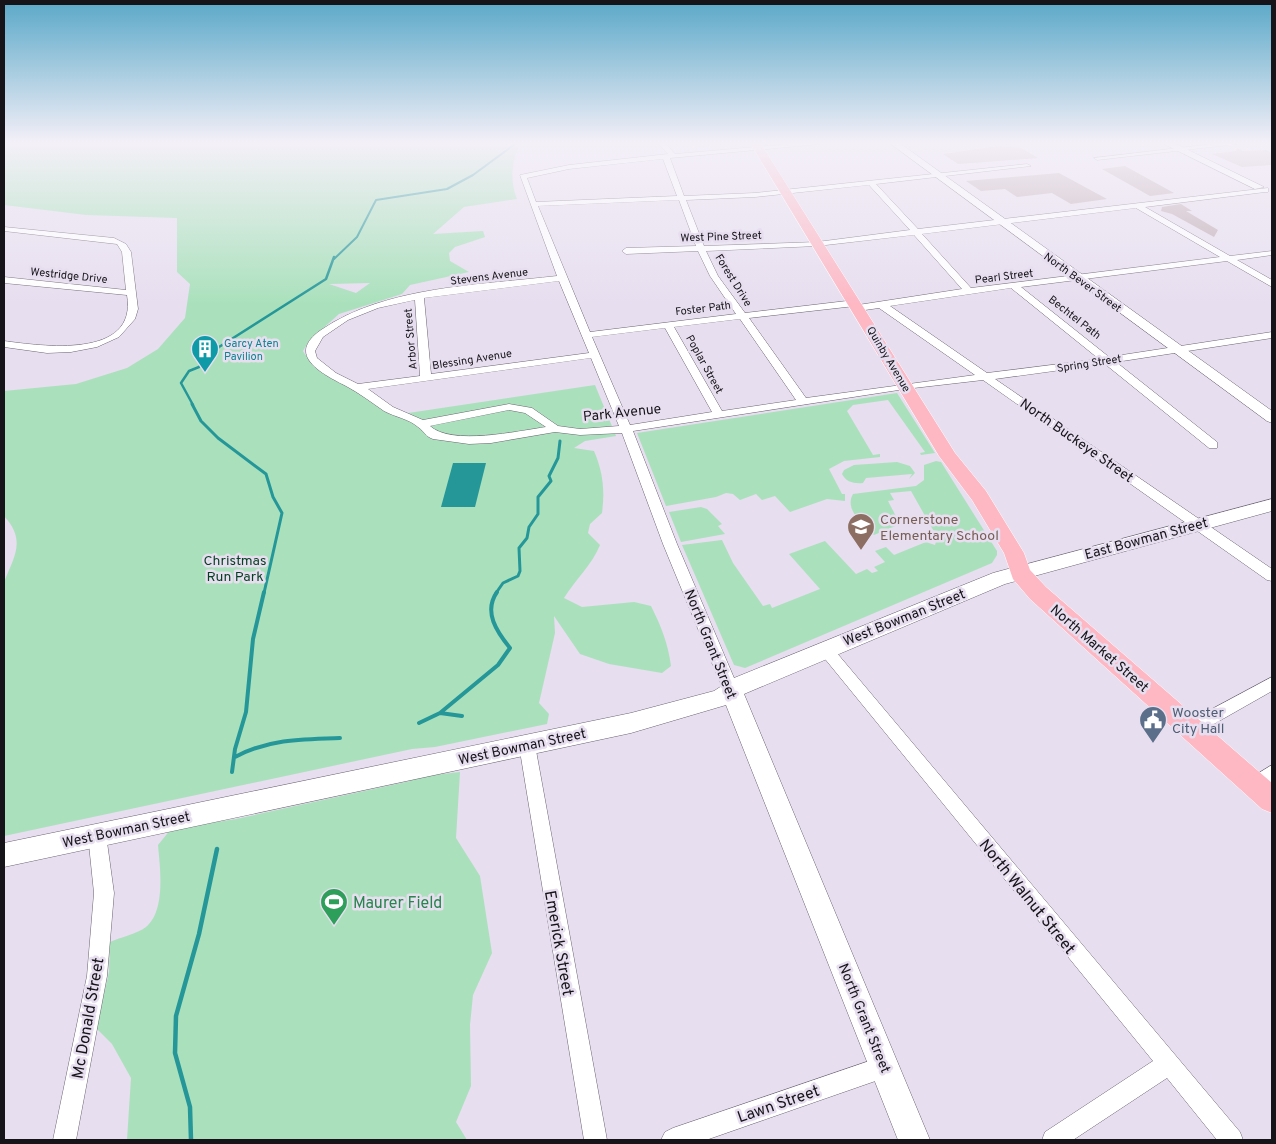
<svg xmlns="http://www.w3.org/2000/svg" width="1276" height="1144" viewBox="0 0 1276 1144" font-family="Overpass,sans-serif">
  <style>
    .green { fill: #aae1bc; fill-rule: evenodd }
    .water { fill: #259799 }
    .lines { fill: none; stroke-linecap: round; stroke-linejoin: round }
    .stream-far4 { stroke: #259799; stroke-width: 2 }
    .stream-far3 { stroke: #259799; stroke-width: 2.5 }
    .stream-far2 { stroke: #259799; stroke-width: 3 }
    .stream-far1 { stroke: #259799; stroke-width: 4 }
    .stream { stroke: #259799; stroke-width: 4.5 }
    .building { fill: #c1adb4 }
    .street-casing { stroke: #6c6473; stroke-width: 1 }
    .secondary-casing { stroke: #6c6473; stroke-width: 1 }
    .primary-casing { stroke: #fff; stroke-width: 1 }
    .street { fill: #fff; fill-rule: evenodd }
    .secondary { fill: #fff; fill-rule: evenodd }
    .primary { fill: #fdb8c4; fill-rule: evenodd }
    .labels { text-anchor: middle; stroke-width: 5; stroke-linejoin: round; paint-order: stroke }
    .far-street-label { font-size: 11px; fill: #171419; stroke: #e7deef }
    .far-culture-label { font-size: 11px; fill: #0d838f; stroke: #e7deef; text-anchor: start }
    .street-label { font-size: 14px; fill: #171419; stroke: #e7deef }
    .education-label { font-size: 14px; fill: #785e54; stroke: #e7deef; text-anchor: start }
    .park-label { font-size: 14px; fill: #053f22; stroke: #e7deef }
    .service-label { font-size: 14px; fill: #4e5e75; stroke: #e7deef; text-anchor: start }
    .near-street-label { font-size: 16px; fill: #171419; stroke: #e7deef }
    .near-leisure-label { font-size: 16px; fill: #27864d; stroke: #e7deef; text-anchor: start }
  </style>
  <rect width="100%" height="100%" fill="#e7deef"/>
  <path class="green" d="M4 144H520C511 161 510 182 517 199L464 207 433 234 483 231 485 237 455 247 449 253 450 261 469 272 410 285 402 294 339 314 309 341 303 351C312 368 376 403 395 415L595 385 616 436 585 441 574 448 594 451C603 472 605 490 602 513L590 524 588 533 600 545C592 565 575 580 564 598L582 607 634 602 651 606C661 626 668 643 671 666L662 673 609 664 580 654 554 616 555 633 539 703 549 714 547 724 435 747 412 749 4 836V582C15 555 26 540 4 516V391L76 384 127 368 158 349 185 318 190 284 177 272V218L86 215 4 205ZM370 283 356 293 329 284Z
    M897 393 935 453 921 455 920 453 925 452 888 400 853 405 847 411 873 455 880 454V457L844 461 829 469 842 494H845V501L827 499 790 512 775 496 762 500 756 494 740 500 733 494 726 493 716 497 666 506 637 433Z
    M936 461 941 462 997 551V555L992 563 745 668 734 665 682 545 722 540 733 563 763 606 770 604 772 608 820 589 789 554 825 541 856 574 867 569 872 573 878 571 874 567 885 562 875 551 886 547 894 555 926 542 935 545 939 532 933 530 911 491 890 493 894 500 888 501 899 522 898 525 874 535C863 524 844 510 853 494L916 486 924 480V465Z
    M897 462 910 466 915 473 909 479 912 474 866 478 863 483C854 484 846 482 842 474L844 470 854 465Z
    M701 507 707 509 722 524 718 526 725 534 681 542 669 512Z
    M460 772 456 838 480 876 492 953 473 995 470 1025 471 1086 456 1122 467 1140H127L131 1078 112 1044 96 1028 109 972 110 942C121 937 137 934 146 927 166 911 160 867 158 845L171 829 236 819 410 781 416 777Z"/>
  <path class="water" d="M453 463H486L475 507H441Z"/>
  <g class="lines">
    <path class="stream-far4" d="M334 259 357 237 376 200 447 189 473 175 515 144"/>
    <path class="stream-far3" d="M193 405 181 383 189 371 199 367 219 347 326 279 334 257"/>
    <path class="stream-far2" d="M192 404 201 421 218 438 266 474 273 497 282 513 264 593
      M496 593 503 583 518 576 520 571 519 548 527 538 529 527 538 514V497L551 481 549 476 558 458 560 441"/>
    <path class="stream-far1" d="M440 713 498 665 510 648C497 632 483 612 497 592
      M419 723 440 713 462 716
      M235 757C268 739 303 739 340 738
      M232 772 235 749 246 712 253 639 264 592"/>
    <path class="stream" d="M191 1140 190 1107 175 1053 176 1016 199 934 217 849"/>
  </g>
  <path class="building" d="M998 146 1021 148 1038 158 958 164 943 154Z
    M1237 148 1242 151 1266 150 1272 153V165L1242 167 1212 154 1236 151Z
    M1125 166 1174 193 1150 196 1102 169Z
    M1059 173 1107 199 1071 204 1052 193 1017 197 1005 189 981 191 966 181Z
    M1181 204 1192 211H1186L1218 230 1214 237 1172 214 1161 211 1162 207Z"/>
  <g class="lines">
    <defs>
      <path id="street" d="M659 144H666L675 154 790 144H820L670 158 684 196 755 193 1027 164 1031 166 876 184 918 229 1268 188V192H1265L1145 207 1230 256 1272 251V255L1237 260 1272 280V287L1227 261 1021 287 1109 357 1272 332V338L1116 362 1217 442V448H1209L1105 364 995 379 1272 569V581L1267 580 983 380 905 389 633 431 677 544 740 692 738 697 732 699 726 697 724 692 663 544 622 433 580 435 555 432 491 443 469 444 433 439C426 437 424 431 418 427 409 419 395 417 384 411 371 402 359 393 346 386 322 374 285 355 321 330 385 286 481 285 557 276L520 175 569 165 668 154ZM663 159 677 196 536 202 527 178 569 169ZM869 185 910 230 817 242 704 246 686 200 755 197ZM679 200 696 246 626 248 622 251 626 254 698 251 710 276 736 314 590 332 538 206ZM1136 208 1220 257 971 288 922 234ZM914 235 962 289 858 305 853 308 858 311 879 308 975 375 806 398 749 318 855 306 860 303 855 300 745 313 718 276 706 251 817 246ZM559 281 589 353 431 374 424 298ZM1011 288 1099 359 987 373 890 306ZM415 300 420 376 358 384 336 373 317 358 315 351 323 337 348 320 378 308ZM740 319 796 400 722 411 674 327ZM665 328 712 412 630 425 592 337ZM591 358 619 426 580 429 558 426 532 408 509 404 423 420 393 407 368 389ZM509 410 525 413 546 427C518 431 451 446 430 426Z
        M1213 144H1237L1097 160 1094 158Z
        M4 227 114 238 126 244 131 252 138 309 135 319 119 337 97 347 71 352 47 353 4 347V341C41 346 138 360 127 295L4 283V277L126 290 122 252 117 244 4 231Z
        M826 644 831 646 1240 1132 1243 1140H1217L1167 1078 1073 1140H1042L1045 1132 1153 1061 821 654 818 650 821 646Z
        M1272 677V691L1198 733 1192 735 1186 733 1184 728 1186 723Z
        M527 738 533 740 535 745 607 1140H584L519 745 521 740Z
        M1272 765V783L1255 793 1249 791 1246 785 1249 779Z
        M97 826 103 829 106 835 114 893 107 976 76 1140H53L87 976 94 893 88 835 91 829Z
        M884 1056 892 1059 895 1067 892 1075 884 1078 706 1140H661L665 1132 673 1128Z"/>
      <path id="secondary" d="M891 144H901L1272 411V423L1267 421Z
        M1164 144H1176L1264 187 1255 189Z
        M1272 499V511L1005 584 744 694 930 1140H898L726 705 631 733 4 867V843L631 713 714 691 734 678 993 573Z"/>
      <path id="primary" d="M751 144H761L955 453 986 491 1024 553 1030 570 1046 587 1272 783V813L1262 809 1030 599 1013 579 1004 553 972 500 939 456Z"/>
    </defs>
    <use href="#street" class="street-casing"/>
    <use href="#secondary" class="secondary-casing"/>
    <use href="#primary" class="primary-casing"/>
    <use href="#street" class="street"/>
    <use href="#secondary" class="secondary"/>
    <use href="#primary" class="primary"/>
  </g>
  <linearGradient id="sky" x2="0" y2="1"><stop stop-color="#5aa8c8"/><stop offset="0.47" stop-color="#f4f0f8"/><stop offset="1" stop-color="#f4f0f8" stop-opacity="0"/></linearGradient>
  <rect width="1276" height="304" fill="url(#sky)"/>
  <defs>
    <symbol id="building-pin" viewBox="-11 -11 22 30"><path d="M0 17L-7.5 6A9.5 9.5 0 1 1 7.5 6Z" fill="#0f9aa8" stroke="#e7deef"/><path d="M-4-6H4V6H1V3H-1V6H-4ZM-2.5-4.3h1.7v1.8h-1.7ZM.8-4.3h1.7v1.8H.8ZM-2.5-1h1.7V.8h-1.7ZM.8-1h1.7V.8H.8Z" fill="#fff"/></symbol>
    <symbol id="school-pin" viewBox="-11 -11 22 30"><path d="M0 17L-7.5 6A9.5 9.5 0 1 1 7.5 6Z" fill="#8d6e63" stroke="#e7deef"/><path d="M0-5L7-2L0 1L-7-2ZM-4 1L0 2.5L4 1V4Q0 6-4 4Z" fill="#fff"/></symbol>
    <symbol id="civic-pin" viewBox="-11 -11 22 30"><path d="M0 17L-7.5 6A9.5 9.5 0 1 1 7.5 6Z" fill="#5c6f8a" stroke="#e7deef"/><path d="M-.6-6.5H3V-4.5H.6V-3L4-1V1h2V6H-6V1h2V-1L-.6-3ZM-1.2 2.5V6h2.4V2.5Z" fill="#fff"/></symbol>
    <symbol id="stadium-pin" viewBox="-11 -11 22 30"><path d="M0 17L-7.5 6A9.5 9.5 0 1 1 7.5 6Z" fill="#2e9e5b" stroke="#e7deef"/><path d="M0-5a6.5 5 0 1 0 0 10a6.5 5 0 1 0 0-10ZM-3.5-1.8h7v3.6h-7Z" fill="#fff"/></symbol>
  </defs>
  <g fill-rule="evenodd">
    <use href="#building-pin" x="189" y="333" width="32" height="43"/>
    <use href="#school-pin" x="845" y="511" width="32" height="43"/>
    <use href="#civic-pin" x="1137" y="704" width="32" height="43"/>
    <use href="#stadium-pin" x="318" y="886" width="32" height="43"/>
  </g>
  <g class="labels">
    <g class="far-street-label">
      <text transform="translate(721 236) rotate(-2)" y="4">West Pine Street</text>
      <text transform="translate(69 275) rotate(6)" y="4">Westridge Drive</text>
      <text transform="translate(489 276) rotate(-7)" y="4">Stevens Avenue</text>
      <text transform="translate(1004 276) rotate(-7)" y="4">Pearl Street</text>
      <text transform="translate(734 280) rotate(58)" y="4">Forest Drive</text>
      <text transform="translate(1083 282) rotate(36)" y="4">North Bever Street</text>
      <text transform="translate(703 308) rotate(-7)" y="4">Foster Path</text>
      <text transform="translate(1075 317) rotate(38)" y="4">Bechtel Path</text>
      <text transform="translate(410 339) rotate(-95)" y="4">Arbor Street</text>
      <text transform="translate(472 359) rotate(-9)" y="4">Blessing Avenue</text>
      <text transform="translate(889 359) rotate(59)" y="4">Quinby Avenue</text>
      <text transform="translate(1089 363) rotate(-9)" y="4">Spring Street</text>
      <text transform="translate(705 364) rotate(61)" y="4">Poplar Street</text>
    </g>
    <g class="far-culture-label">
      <text x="224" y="347">Garcy Aten<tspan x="224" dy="13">Pavilion</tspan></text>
    </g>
    <g class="street-label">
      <text transform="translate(622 412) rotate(-6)" y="5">Park Avenue</text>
      <text transform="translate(1077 440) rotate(35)" y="5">North Buckeye Street</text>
      <text transform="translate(1146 538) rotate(-15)" y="5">East Bowman Street</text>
      <text transform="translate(904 617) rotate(-22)" y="5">West Bowman Street</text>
      <text transform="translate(711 644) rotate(68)" y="5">North Grant Street</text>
      <text transform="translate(1100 648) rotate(41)" y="5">North Market Street</text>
      <text transform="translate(522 746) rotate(-12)" y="5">West Bowman Street</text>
      <text transform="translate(126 829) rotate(-12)" y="5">West Bowman Street</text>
      <text transform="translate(865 1018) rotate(68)" y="5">North Grant Street</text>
    </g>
    <g class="education-label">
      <text x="880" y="524">Cornerstone<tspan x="880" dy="16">Elementary School</tspan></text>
    </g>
    <g class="park-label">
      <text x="235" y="565">Christmas<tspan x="235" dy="16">Run Park</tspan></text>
    </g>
    <g class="service-label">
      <text x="1172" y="717">Wooster<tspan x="1172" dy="16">City Hall</tspan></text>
    </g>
    <g class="near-street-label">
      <text transform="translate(1028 896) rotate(51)" y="6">North Walnut Street</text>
      <text transform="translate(560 943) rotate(80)" y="6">Emerick Street</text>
      <text transform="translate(87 1018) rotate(-80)" y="6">Mc Donald Street</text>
      <text transform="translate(778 1103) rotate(-19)" y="6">Lawn Street</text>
    </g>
    <g class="near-leisure-label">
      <text x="353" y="908">Maurer Field</text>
    </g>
  </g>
  <rect width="1276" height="1144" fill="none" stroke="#171419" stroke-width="10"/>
</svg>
